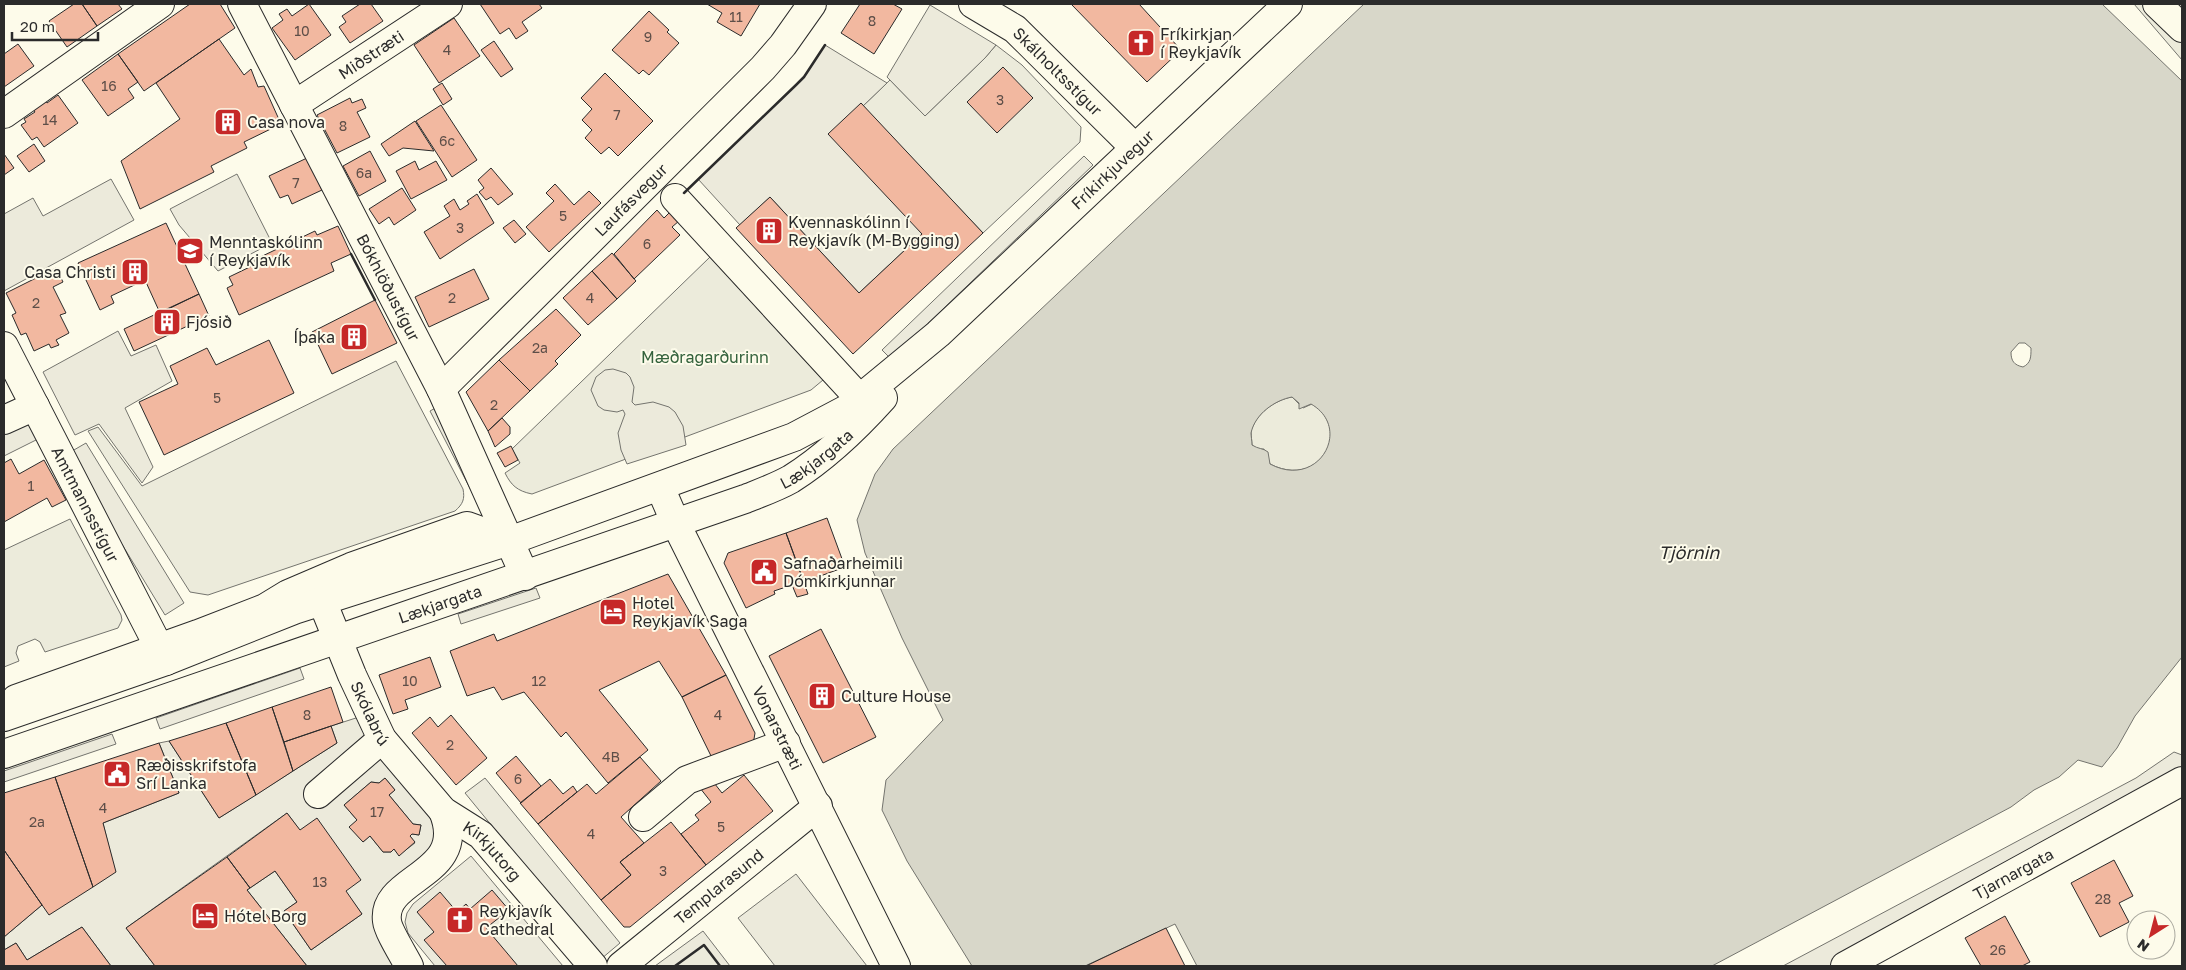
<svg xmlns="http://www.w3.org/2000/svg" width="2186" height="970" viewBox="0 0 2186 970" font-family="'Golos Text',sans-serif">
  <style>
    .green { fill: #ecebdb; stroke: #74746e }
    .parking { fill: #eceadb; stroke: #74746e; fill-rule: evenodd }
    .water { fill: #d8d7c9; stroke: #74746e; fill-rule: evenodd }
    .building { fill: #f2b8a0; stroke: #2b2b2b }
    .lines { fill: none; stroke-linecap: round; stroke-linejoin: round }
    .minor-casing { stroke: #2b2b2b; stroke-width: 30 }
    .major-casing { stroke: #2b2b2b; stroke-width: 30 }
    .minor { stroke: #fdfbea; stroke-width: 28 }
    .major { stroke: #fdfbea; stroke-width: 28 }
    .wall { stroke: #2b2b2b; stroke-width: 2.5 }
    .labels { text-anchor: middle; stroke-width: 4; stroke-linejoin: round; paint-order: stroke }
    .number-label { font-size: 14px; fill: #5d4e48 }
    .poi-label { font-size: 16px; fill: #2b2b2b; stroke: #fdfbea; text-anchor: start }
    .street-label { font-size: 16px; fill: #2b2b2b; stroke: #fdfbea }
    .park-label { font-size: 16px; fill: #34623c; stroke: #fdfbea }
    .water-label { font-size: 18px; font-style: italic; fill: #2b2b2b; stroke: #fdfbea }
  </style>
  <rect width="100%" height="100%" fill="#fdfbea"/>
  <path class="green" d="M2134 4H2182V60Z
    M996 45 1022 65 1081 127 1080 142 983 233 863 106 890 80 925 116 985 58Z
    M710 257 823 380 811 390 532 494C517 491 511 485 505 473L520 463 512 449Z
    M396 361 463 489C465 499 463 504 455 511L208 595 190 592 88 431 98 427 142 486Z
    M1292 397 1303 408 1312 404C1353 429 1320 490 1270 464L1264 449H1257L1252 445C1252 441 1251 436 1251 432 1255 414 1275 400 1292 397Z
    M70 519 121 615 122 620 118 628 45 652 40 642 35 639 18 646 16 653 19 661 4 667V550Z
    M704 945 720 966H675Z"/>
  <path class="parking" d="M930 5 996 45 985 58 925 116 887 77Z
    M825 45 887 83 863 106 862 104 922 234 859 293 770 197 740 225 698 179 796 85 804 77Z
    M1084 156 1093 165 891 359 882 350Z
    M237 174 272 243 218 271 179 225 170 209Z
    M111 179 134 220 4 291V214L33 198 43 216Z
    M118 331 131 356 156 345 172 381 125 408 153 467 142 483 99 424 75 435 43 372Z
    M613 369 626 373 630 377 634 387 632 402 635 405 653 402 669 407 675 412 683 426 686 445 627 464 621 450 618 433 625 414 623 410 617 412 604 410 598 406 591 390 596 377 605 370Z
    M439 406 474 496 430 411Z
    M28 419 38 439 4 456V431Z
    M86 443 184 603 165 615 67 454Z
    M536 588 540 598 461 624 458 614Z
    M300 668 304 679 160 729 156 718Z
    M359 717 439 819 442 841 401 885 398 966H307L247 890 275 871 297 902 284 911 311 950 362 914 287 813 126 928 155 966H111L82 927 27 960 16 943 4 950V937L42 905 115 872 103 823 179 793 159 743 169 741 219 818 337 743 331 726ZM385 778 395 790 389 795 413 824 421 825 419 835 412 834 410 836 415 843 399 855 394 849 391 852H383L370 836 363 842 350 827 357 820 344 805 371 782 379 783Z
    M112 734 116 744 4 782V771Z
    M2174 752 2182 755V774L2146 799 1831 966H1783L2136 778Z
    M485 778 620 943 601 959 465 793Z
    M471 856 563 966H435L408 933 405 922 407 913 413 904Z
    M796 874 867 966H775L738 918Z
    M703 931 730 966H720L704 945 675 966H655Z"/>
  <path class="water" d="M1364 4H2102L2182 81V657L2135 716 2117 748 2102 767 2078 760 2059 777 2034 790 2011 807 1712 966H1197L1175 924 1085 966H972L907 861 882 810 886 780 943 720 902 638 865 553 857 520 875 474 893 449ZM2019 343H2025L2031 348C2031 357 2031 363 2023 367 2014 365 2011 361 2011 352ZM1292 397 1299 403V409L1311 404C1353 428 1319 490 1270 464L1268 452C1263 448 1258 449 1252 445 1252 441 1251 436 1251 433 1255 414 1275 400 1292 397Z"/>
  <path class="building" d="M74 4H82L97 26 67 47 49 21Z
    M82 4H118L122 9 97 26Z
    M190 4H220L235 28 144 91 118 54Z
    M309 4 331 35 295 60 272 28 283 20 279 14 287 9 292 16Z
    M360 4H371L383 21 350 43 339 27 346 22 342 16Z
    M480 4H539L542 8 522 22 528 31 516 39 509 28 500 34Z
    M707 4H760L741 36 717 22 722 13Z
    M860 4H893L902 9 874 54 841 33Z
    M1071 4H1139L1181 50 1147 82Z
    M649 11 669 30 667 32 679 43 649 75 643 70 639 74 612 50Z
    M454 18 480 56 439 83 414 45Z
    M219 39 244 75 251 69 258 87 264 86 281 124 244 142 247 148 211 166 214 172 140 209 121 161 180 119 156 83Z
    M494 41 513 69 501 77 481 50Z
    M18 44 34 66 4 87V54Z
    M118 54 138 82 128 89 134 98 108 116 82 80Z
    M1003 67 1033 98 997 133 967 102Z
    M605 73 653 121 618 156 609 147 601 154 585 138 592 130 582 120 592 109 581 98Z
    M442 83 452 99 443 105 433 89Z
    M58 95 78 123 44 147 37 137 32 140 21 125 26 122 24 119 35 112 32 108 45 99 47 103Z
    M350 98 352 103 362 99 366 108 357 112 370 137 337 153 317 115Z
    M861 103 983 233 853 354 736 228 770 197 859 293 922 234 828 134Z
    M441 105 477 160 452 177 416 121Z
    M415 121 434 151 403 148 389 156 381 144Z
    M34 144 45 161 29 172 17 156Z
    M370 151 386 181 359 196 343 166Z
    M4 154 14 168 4 175Z
    M307 158 322 190 292 204 288 195 280 198 269 176Z
    M415 161 419 170 436 161 447 180 411 199 396 171Z
    M491 168 513 194 498 205 491 197 486 200 479 192 484 188 478 180Z
    M555 184 574 205 589 191 601 203 549 252 526 227 554 201 546 193Z
    M402 188 416 210 394 225 389 217 379 224 369 209Z
    M477 194 494 223 440 259 424 232 450 216 444 206 454 199 460 210 469 204 467 201Z
    M657 210 664 218 670 212 679 221 672 227 680 235 634 279 614 254Z
    M514 220 526 234 515 243 503 228Z
    M166 223 199 294 160 313 145 280 111 296 114 303 100 310 78 263Z
    M338 226 351 254 331 263 334 271 239 315 227 288 233 285 229 277 256 264 254 260 315 231 317 235Z
    M612 253 636 281 617 299 592 271Z
    M56 268 63 282 53 287 66 313 60 315 69 333 56 340 59 345 51 348 49 344 34 351 26 333 21 335 12 315 16 313 6 293Z
    M474 269 489 299 429 327 415 297Z
    M592 271 617 299 588 325 563 298Z
    M199 294 209 316 134 351 124 329Z
    M375 300 397 343 332 374 312 332Z
    M556 309 581 335 555 361 558 364 530 391 499 360Z
    M269 340 294 393 164 455 139 402 178 384 170 366 207 348 216 365Z
    M499 360 530 391 488 431 466 392Z
    M502 418 510 427V434L495 447 488 431Z
    M511 446 518 460 505 467 497 453Z
    M11 459 19 474 44 460 66 500 52 507 47 498 4 522V463Z
    M827 518 845 567 804 582 786 533Z
    M786 533 808 594 797 597 792 585 774 591 775 594 746 608 724 563 728 553Z
    M668 574 726 675 682 697 659 661 599 690 648 750 608 783 566 732 561 737 524 692 502 700 494 687 467 696 450 651 494 634 497 641Z
    M821 629 876 737 823 763 769 656Z
    M430 657 441 687 405 700 408 709 393 714 379 675Z
    M726 675 755 733 754 739 752 743 714 762 682 697Z
    M331 687 343 722 284 742 272 707Z
    M272 707 293 771 256 795 226 723Z
    M451 715 487 758 456 785 412 733 430 717 438 727Z
    M226 723 256 795 219 818 169 741Z
    M331 726 337 743 293 771 284 742Z
    M159 743 179 793 103 823 116 872 93 887 55 777Z
    M516 756 541 786 521 803 496 773Z
    M640 757 661 781 621 817 644 843 620 862 631 875 601 900 538 824 587 784 596 794Z
    M744 775 773 811 706 865 681 834 699 820 695 815 711 802 700 788 711 779 722 793Z
    M55 777 93 887 49 915 4 850V793Z
    M385 778 395 790 389 795 413 824 421 825 419 835 412 834 410 836 415 842 399 856 394 849 391 852H383L370 836 363 842 349 827 357 820 344 805 371 782 379 783Z
    M550 779 563 794 573 786 577 792 538 824 520 803Z
    M287 813 300 830 317 818 361 880 346 891 362 914 311 950 284 911 297 902 275 871 250 888 227 857Z
    M671 822 706 865 630 927H624L601 900 631 875 620 862Z
    M4 850 42 905 4 937Z
    M227 857 250 888 247 890 307 966H155L126 928Z
    M2114 860 2133 896 2119 903 2129 922 2100 937 2071 883Z
    M492 890 509 910 486 928 518 966H447L424 940 434 932 417 912 440 892 457 912 466 904 470 909Z
    M2005 916 2030 962 2022 966H1981L1965 938Z
    M82 927 111 966H4V950L16 943 27 960Z
    M1166 928 1185 966H1086L1088 965Z"/>
  <g class="lines">
    <defs>
      <g id="minor">
        <path id="s1" d="M242 4 441 389 525 576"/>
        <path id="s2" d="M973 4 1015 29 1135 148"/>
        <path d="M2157 4 2182 28"/>
        <path id="s3" d="M294 105 448 4"/>
        <path d="M4 114 160 4"/>
        <path d="M675 198 860 399"/>
        <path id="s4" d="M4 346 166 661"/>
        <path id="s5" d="M441 389 763 68 783 45 812 4"/>
        <path d="M4 420 35 406"/>
        <path id="s6" d="M660 487 676 524 896 966"/>
        <path id="s7" d="M322 601 352 675 382 739 443 811 481 835 593 966"/>
        <path d="M16 699 198 634 265 608 288 594 351 567 467 526 509 541"/>
        <path d="M318 794 382 739"/>
        <path d="M643 817 687 780 786 743"/>
        <path d="M409 966C404 956 388 931 387 921 381 876 470 876 443 811"/>
        <path id="s8" d="M621 966 818 806"/>
        <path id="s9" d="M1845 966 2182 781"/>
      </g>
      <g id="major">
        <path id="s10" d="M4 717 166 661 294 610 509 541 794 437 847 409 938 334 1288 4"/>
        <path id="s11" d="M4 754 745 499C760 493 777 487 791 479 826 457 856 428 883 398"/>
      </g>
    </defs>
    <use href="#minor" class="minor-casing"/>
    <use href="#major" class="major-casing"/>
    <use href="#minor" class="minor"/>
    <use href="#major" class="major"/>
    <path class="wall" d="M684 193 796 85 804 77 825 45
      M351 254 375 300
      M675 966 704 945 720 966"/>
  </g>
  <defs>
    <symbol id="church-square" viewBox="-11 -11 22 22"><rect x="-9" y="-9" width="18" height="18" rx="4" fill="#c62828" stroke="#fdfbea"/><path d="M-1.2-6h2.4v3.5h3.3v2.4h-3.3V6h-2.4V-.1h-3.3v-2.4h3.3Z" fill="#fff"/></symbol>
    <symbol id="building-square" viewBox="-11 -11 22 22"><rect x="-9" y="-9" width="18" height="18" rx="4" fill="#c62828" stroke="#fdfbea"/><path d="M-4-6H4V6H1V3H-1V6H-4ZM-2.5-4.3h1.7v1.8h-1.7ZM.8-4.3h1.7v1.8H.8ZM-2.5-1h1.7V.8h-1.7ZM.8-1h1.7V.8H.8Z" fill="#fff"/></symbol>
    <symbol id="university-square" viewBox="-11 -11 22 22"><rect x="-9" y="-9" width="18" height="18" rx="4" fill="#c62828" stroke="#fdfbea"/><path d="M0-5L7-2L0 1L-7-2ZM-4 1L0 2.5L4 1V4Q0 6-4 4Z" fill="#fff"/></symbol>
    <symbol id="civic-square" viewBox="-11 -11 22 22"><rect x="-9" y="-9" width="18" height="18" rx="4" fill="#c62828" stroke="#fdfbea"/><path d="M-.6-6.5H3V-4.5H.6V-3L4-1V1h2V6H-6V1h2V-1L-.6-3ZM-1.2 2.5V6h2.4V2.5Z" fill="#fff"/></symbol>
    <symbol id="hotel-square" viewBox="-11 -11 22 22"><rect x="-9" y="-9" width="18" height="18" rx="4" fill="#c62828" stroke="#fdfbea"/><path d="M-6-4.5h1.5V1H6V5H4.5V3h-9V5H-6ZM-4 0a1.8 1.8 0 1 1 3.6 0ZM.5 0V-2.5h3Q6-2.5 6 0Z" fill="#fff"/></symbol>
  </defs>
  <g fill-rule="evenodd">
    <use href="#church-square" x="1125" y="27" width="32" height="32"/>
    <use href="#building-square" x="212" y="106" width="32" height="32"/>
    <use href="#building-square" x="753" y="215" width="32" height="32"/>
    <use href="#university-square" x="174" y="235" width="32" height="32"/>
    <use href="#building-square" x="119" y="256" width="32" height="32"/>
    <use href="#building-square" x="151" y="306" width="32" height="32"/>
    <use href="#building-square" x="338" y="321" width="32" height="32"/>
    <use href="#civic-square" x="748" y="556" width="32" height="32"/>
    <use href="#hotel-square" x="597" y="596" width="32" height="32"/>
    <use href="#building-square" x="806" y="680" width="32" height="32"/>
    <use href="#civic-square" x="101" y="758" width="32" height="32"/>
    <use href="#hotel-square" x="189" y="900" width="32" height="32"/>
    <use href="#church-square" x="444" y="904" width="32" height="32"/>
  </g>
  <g class="labels">
    <g class="number-label">
      <text x="736" y="22">11</text>
      <text x="872" y="26">8</text>
      <text x="302" y="36">10</text>
      <text x="648" y="42">9</text>
      <text x="447" y="55">4</text>
      <text x="109" y="91">16</text>
      <text x="1000" y="105">3</text>
      <text x="617" y="120">7</text>
      <text x="50" y="125">14</text>
      <text x="343" y="131">8</text>
      <text x="447" y="146">6c</text>
      <text x="364" y="178">6a</text>
      <text x="296" y="188">7</text>
      <text x="563" y="221">5</text>
      <text x="460" y="233">3</text>
      <text x="647" y="249">6</text>
      <text x="452" y="303">2</text>
      <text x="590" y="303">4</text>
      <text x="36" y="308">2</text>
      <text x="540" y="353">2a</text>
      <text x="217" y="403">5</text>
      <text x="494" y="410">2</text>
      <text x="31" y="491">1</text>
      <text x="410" y="686">10</text>
      <text x="539" y="686">12</text>
      <text x="307" y="720">8</text>
      <text x="718" y="720">4</text>
      <text x="450" y="750">2</text>
      <text x="611" y="762">4B</text>
      <text x="518" y="784">6</text>
      <text x="103" y="813">4</text>
      <text x="377" y="817">17</text>
      <text x="37" y="827">2a</text>
      <text x="721" y="832">5</text>
      <text x="591" y="839">4</text>
      <text x="663" y="876">3</text>
      <text x="320" y="887">13</text>
      <text x="2103" y="904">28</text>
      <text x="1998" y="955">26</text>
    </g>
    <g class="poi-label">
      <text x="1160" y="40">Fríkirkjan<tspan x="1160" dy="18">í Reykjavík</tspan></text>
      <text x="247" y="128">Casa nova</text>
      <text x="788" y="228">Kvennaskólinn í<tspan x="788" dy="18">Reykjavík (M-Bygging)</tspan></text>
      <text x="209" y="248">Menntaskólinn<tspan x="209" dy="18">í Reykjavík</tspan></text>
      <text x="116" y="278" text-anchor="end">Casa Christi</text>
      <text x="186" y="328">Fjósið</text>
      <text x="335" y="343" text-anchor="end">Íþaka</text>
      <text x="783" y="569">Safnaðarheimili<tspan x="783" dy="18">Dómkirkjunnar</tspan></text>
      <text x="632" y="609">Hotel<tspan x="632" dy="18">Reykjavík Saga</tspan></text>
      <text x="841" y="702">Culture House</text>
      <text x="136" y="771">Ræðisskrifstofa<tspan x="136" dy="18">Srí Lanka</tspan></text>
      <text x="479" y="917">Reykjavík<tspan x="479" dy="18">Cathedral</tspan></text>
      <text x="224" y="922">Hótel Borg</text>
    </g>
    <g class="street-label">
      <text dy="6" stroke="none"><textPath href="#s3" startOffset="92">Miðstræti</textPath></text>
      <text dy="6" stroke="none"><textPath href="#s2" startOffset="109">Skálholtsstígur</textPath></text>
      <text dy="6" stroke="none"><textPath href="#s10" startOffset="1256">Fríkirkjuvegur</textPath></text>
      <text dy="6" stroke="none"><textPath href="#s5" startOffset="268">Laufásvegur</textPath></text>
      <text dy="6" stroke="none"><textPath href="#s1" startOffset="319">Bókhlöðustígur</textPath></text>
      <text dy="6" stroke="none"><textPath href="#s11" startOffset="866">Lækjargata</textPath></text>
      <text dy="6" stroke="none"><textPath href="#s4" startOffset="178">Amtmannsstígur</textPath></text>
      <text dy="6" stroke="none"><textPath href="#s11" startOffset="461">Lækjargata</textPath></text>
      <text dy="6" stroke="none"><textPath href="#s7" startOffset="122">Skólabrú</textPath></text>
      <text dy="6" stroke="none"><textPath href="#s6" startOffset="268">Vonarstræti</textPath></text>
      <text dy="6" stroke="none"><textPath href="#s7" startOffset="309">Kirkjutorg</textPath></text>
      <text dy="6" stroke="none"><textPath href="#s9" startOffset="192">Tjarnargata</textPath></text>
      <text dy="6" stroke="none"><textPath href="#s8" startOffset="126">Templarasund</textPath></text>
    </g>
    <g class="park-label">
      <text x="705" y="363">Mæðragarðurinn</text>
    </g>
    <g class="water-label">
      <text x="1689" y="559">Tjörnin</text>
    </g>
  </g>
  <rect width="2186" height="970" fill="none" stroke="#2b2b2b" stroke-width="10"/>
  <g transform="translate(2151 935) rotate(216)"><circle r="24" fill="#fdfbea" stroke="#a9a89e"/>
  <path d="M0-4L9 19L0 12L-9 19Z" fill="#c62828"/>
  <text y="-8" font-size="14" font-weight="bold" text-anchor="middle" fill="#2b2b2b">N</text>
  </g>
  <path d="M12 32v8h86v-8" fill="none" stroke="#2b2b2b" stroke-width="2.5"/>
  <text x="20" y="32" font-size="15" fill="#2b2b2b" stroke="#fdfbea" stroke-width="4" paint-order="stroke">20 m</text>
</svg>
